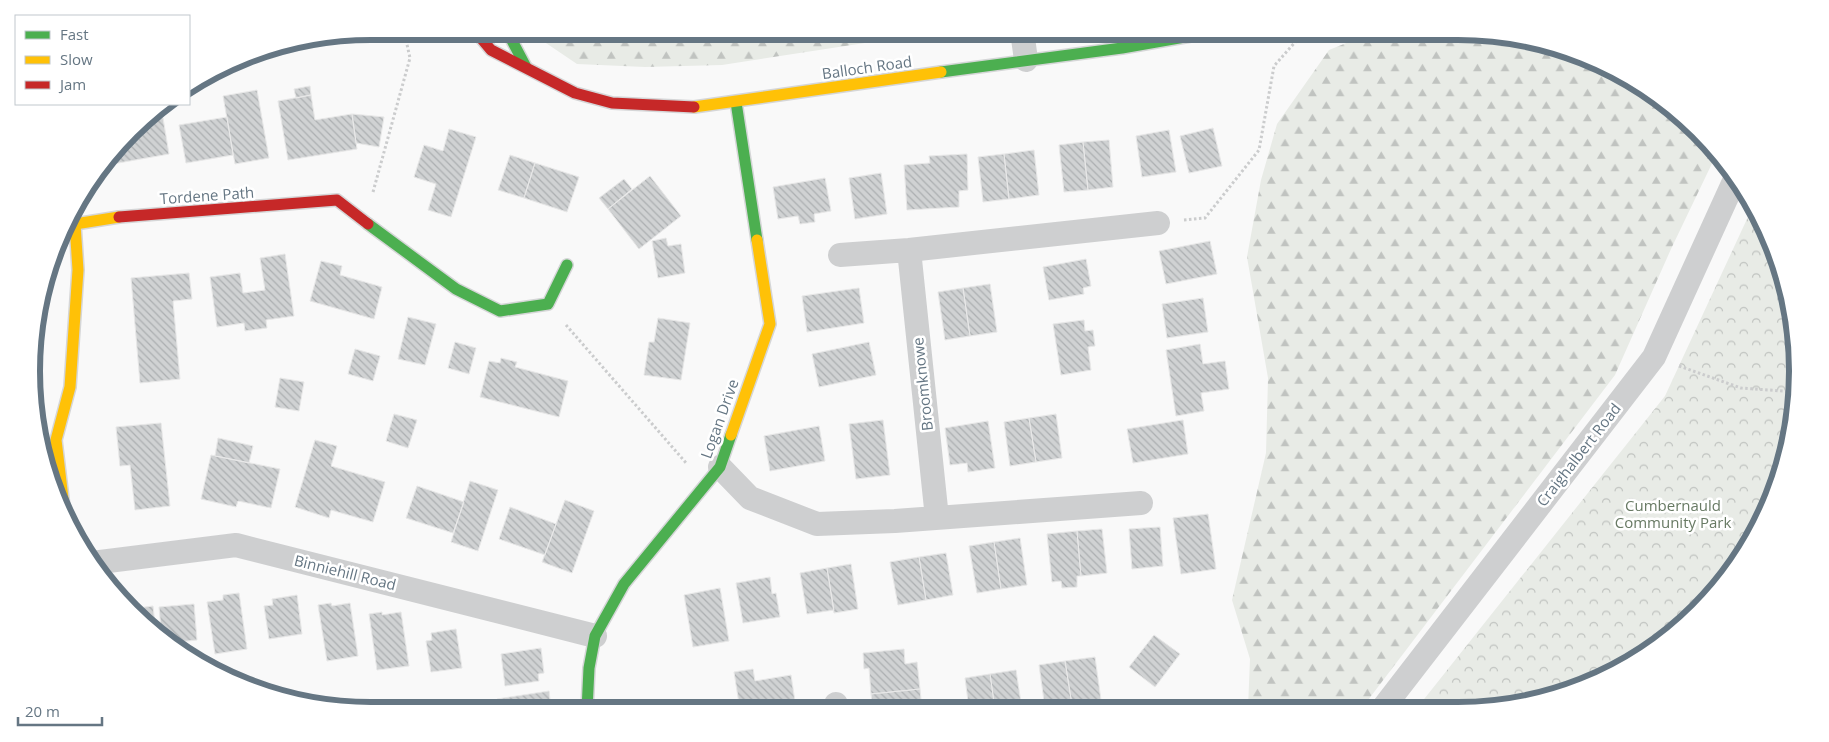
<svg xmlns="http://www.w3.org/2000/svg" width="1829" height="742" viewBox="0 0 1829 742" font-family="'Open Sans',sans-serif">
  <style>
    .forest { fill: url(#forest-firs) }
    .park { fill: url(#park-crowns) }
    .building { fill: url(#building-back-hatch); stroke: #e8e8e8 }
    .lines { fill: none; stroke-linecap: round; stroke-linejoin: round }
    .fast-casing { stroke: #d5d6d7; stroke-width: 14 }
    .slow-casing { stroke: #d5d6d7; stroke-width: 14 }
    .jam-casing { stroke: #d5d6d7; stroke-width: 14 }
    .path { stroke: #cbcccd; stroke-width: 3; stroke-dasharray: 2.5 2.5; stroke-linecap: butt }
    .street { stroke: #cecfd0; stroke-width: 24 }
    .fast { stroke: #4caf50; stroke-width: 11 }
    .slow { stroke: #ffc107; stroke-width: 11 }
    .jam { stroke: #c62828; stroke-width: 11 }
    .labels { text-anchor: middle; stroke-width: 5; stroke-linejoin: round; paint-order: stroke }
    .street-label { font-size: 15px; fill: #657683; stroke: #fff }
    .park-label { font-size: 15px; fill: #687a64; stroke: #fff }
    .rim { fill: none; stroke: #657683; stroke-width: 6 }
  </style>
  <defs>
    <pattern id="forest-firs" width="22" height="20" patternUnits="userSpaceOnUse" patternTransform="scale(1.25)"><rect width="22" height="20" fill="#e8ebe6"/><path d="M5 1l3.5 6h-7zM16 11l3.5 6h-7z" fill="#c0c3c0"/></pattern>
    <pattern id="park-crowns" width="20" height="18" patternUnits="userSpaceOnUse" patternTransform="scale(1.25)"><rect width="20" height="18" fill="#e8ebe6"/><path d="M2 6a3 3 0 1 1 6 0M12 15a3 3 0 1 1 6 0" fill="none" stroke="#c0c3c0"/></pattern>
    <pattern id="building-back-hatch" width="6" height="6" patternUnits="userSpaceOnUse" patternTransform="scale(1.25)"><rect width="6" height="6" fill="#d0d2d3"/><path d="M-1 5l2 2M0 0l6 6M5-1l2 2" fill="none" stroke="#acafb1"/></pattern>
  </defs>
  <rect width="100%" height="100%" fill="#f9f9f9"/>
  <path class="forest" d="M536 31H933L917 35 722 65 645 67 577 64 540 39Z
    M1376 31H1458L1567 49 1628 77 1682 115 1717 153 1671 249 1615 375 1362 708H1248L1250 659 1232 600 1266 453 1268 378 1247 257 1261 180 1277 124 1329 50Z"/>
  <path class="park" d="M1753 206 1763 220 1786 283 1797 348 1795 415 1780 480 1740 560 1682 627 1608 676 1503 708H1417L1665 396Z"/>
  <path class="building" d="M310 86 311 95 296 98 294 89Z
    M257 90 269 158 235 164 223 96Z
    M311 95 315 120 352 114 357 149 288 160 278 101Z
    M352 114 384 117 379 147 356 143Z
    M227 117 233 155 186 163 179 125Z
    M163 118 169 154 107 165 142 122Z
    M1213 128 1222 166 1189 173 1180 136Z
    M449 129 476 137 451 217 428 210 436 184 414 177 424 145 443 151Z
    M1169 130 1176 172 1142 177 1136 136Z
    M1109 140 1113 187 1088 190 1083 142Z
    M1083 142 1088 190 1064 192 1059 145Z
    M1034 150 1039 195 1009 199 1004 154Z
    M967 154 968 190 959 191V207L907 210 904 165 930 163 929 156Z
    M1004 154 1009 199 983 202 978 157Z
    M510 155 535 163 524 198 498 190Z
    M535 163 579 177 567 212 524 198Z
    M881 173 887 214 855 219 849 178Z
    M650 176 681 216 639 249 608 209Z
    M825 178 831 211 814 214 815 222 800 224 798 216 778 219 773 187Z
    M624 179 632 189 608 209 599 198Z
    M666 238 668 246 681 244 685 273 658 278 652 241Z
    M1210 241 1217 274 1166 284 1159 251Z
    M285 254 294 316 266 320 267 328 245 331 244 323 217 327 210 277 240 273 243 293 265 290 260 258Z
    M1086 259 1091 286 1083 288 1084 294 1049 300 1043 267Z
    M321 261 342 266 340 275 382 287 374 319 310 301Z
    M189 273 192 299 173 301 180 379 140 383 131 278Z
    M990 284 997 332 970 336 963 288Z
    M859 288 864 323 807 332 802 296Z
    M963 288 970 336 945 340 938 292Z
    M1203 298 1208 332 1167 338 1162 304Z
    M408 317 436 324 425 365 398 359Z
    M658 318 690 323 681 380 644 375 649 342H654Z
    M1084 320 1085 331 1093 330 1095 346 1088 347 1091 370 1061 375 1053 324Z
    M455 342 476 348 469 374 448 368Z
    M869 342 876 375 819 387 812 354Z
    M1200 344 1203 364 1225 361 1229 389 1201 393 1204 411 1176 416 1166 350Z
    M355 349 380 356 373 381 348 374Z
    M501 358 517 362 515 367 568 381 559 417 480 397 489 361 500 363Z
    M280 378 304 382 299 411 275 407Z
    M394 414 417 420 408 448 386 441Z
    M1056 414 1062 458 1036 462 1029 418Z
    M1029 418 1036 462 1010 466 1004 422Z
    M883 420 890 475 856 479 849 424Z
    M1183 420 1188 454 1133 463 1127 429Z
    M988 421 995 468 968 472 967 463 950 465 945 428Z
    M161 423 170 506 135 510 130 465 120 466 116 427Z
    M819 426 825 461 770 471 764 436Z
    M218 438 253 446 249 463 215 456Z
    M315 440 337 446 331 466 385 482 373 522 331 510 329 518 295 507Z
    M211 455 280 469 271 508 238 501 236 507 201 499Z
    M470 481 498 490 478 551 451 542Z
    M417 486 464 502 453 533 406 518Z
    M565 500 594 511 572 573 542 562Z
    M510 507 556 524 545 555 499 539Z
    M1208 514 1216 569 1181 574 1173 518Z
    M1160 527 1163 566 1132 569 1129 529Z
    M1102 529 1107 573 1081 576 1077 531Z
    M1077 531 1081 576H1077V587L1062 588 1061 581 1052 582 1047 534Z
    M1020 538 1027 585 1001 589 994 542Z
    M994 542 1001 589 977 593 969 546Z
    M946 553 953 595 926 600 919 557Z
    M919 557 926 600 898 605 890 562Z
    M851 564 858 609 834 613 827 568Z
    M827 568 834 610 807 614 800 573Z
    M770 577 772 594 776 593 780 617 743 623 736 583Z
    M720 588 729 641 693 647 684 595Z
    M239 593 247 649 215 654 207 602 223 600V595Z
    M297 595 302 634 269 639 264 606 273 605 272 599Z
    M331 603 332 606 350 603 358 656 327 661 318 605Z
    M194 604 197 640 168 643 164 640 162 639 159 607Z
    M153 606 156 633 130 609Z
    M382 612V615L401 612 409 666 377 670 369 614Z
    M456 629 462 668 431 672 426 641 432 640 431 633Z
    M1154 635 1180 654 1155 687 1129 667Z
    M541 648 544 673 538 674 539 681 505 686 501 654Z
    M904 649 905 664 917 662 920 689 871 694 869 668 864 669 863 653Z
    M1095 657 1101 700 1072 705 1065 661Z
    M1065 661 1072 705 1045 708 1039 665Z
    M753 669 755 681 791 675 796 708 786 710H740L734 672Z
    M1016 670 1022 709H995L990 674Z
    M990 674 995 709H969L965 678Z
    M920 689 922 709H873L871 694Z
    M292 690 294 698 268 694Z
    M549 691 551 708H556V710H499L497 699Z
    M1199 702 1200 709H1160Z"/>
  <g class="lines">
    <defs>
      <path id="fast" d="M507 31 526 67
        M941 72 1122 48 1219 31
        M736 102 757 240
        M368 224 456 289 500 311 548 304 567 265
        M587 710 589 668 595 636 624 584 720 467 731 435"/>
      <path id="slow" d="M694 107 941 72
        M731 435 770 324 757 240
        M64 507 56 440 70 387 78 270 75 224 119 217"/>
      <path id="jam" d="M475 31 491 50 575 93 612 103 694 107
        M119 217 337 200 368 224"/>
    </defs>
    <use href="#fast" class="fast-casing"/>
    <use href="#slow" class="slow-casing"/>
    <use href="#jam" class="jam-casing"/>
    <path class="path" d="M373 192 410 58 404 31
      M1184 220 1205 218 1259 150 1274 66 1305 31
      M566 325 687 464
      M1679 366 1741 388 1796 392"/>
    <path class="street" d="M1022 31 1026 60
      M909 250 937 518
      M840 255 909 250 1158 223
      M720 467 750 498 817 524 895 521 1141 503
      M92 563 236 545 595 636
      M1383 708 1654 357 1736 177
      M835 710 836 704"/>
    <use href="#fast" class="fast"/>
    <use href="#slow" class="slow"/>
    <use href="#jam" class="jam"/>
  </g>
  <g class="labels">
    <g class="street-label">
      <text transform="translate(867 68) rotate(-8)" y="5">Balloch Road</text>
      <text transform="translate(207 196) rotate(-4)" y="5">Tordene Path</text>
      <text transform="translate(923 384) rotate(-96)" y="5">Broomknowe</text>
      <text transform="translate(720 419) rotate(-70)" y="5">Logan Drive</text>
      <text transform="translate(1579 455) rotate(-52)" y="5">Craighalbert Road</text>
      <text transform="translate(345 573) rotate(14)" y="5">Binniehill Road</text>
    </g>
    <g class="park-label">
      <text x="1673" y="511">Cumbernauld<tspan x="1673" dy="17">Community Park</tspan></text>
    </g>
  </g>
  <path d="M0 0H1829V742H0ZM371 40H1458A331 331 0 0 1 1789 371V371A331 331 0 0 1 1458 702H371A331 331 0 0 1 40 371V371A331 331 0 0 1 371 40Z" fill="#fff" fill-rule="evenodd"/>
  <path class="rim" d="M371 40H1458A331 331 0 0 1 1789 371V371A331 331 0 0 1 1458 702H371A331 331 0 0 1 40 371V371A331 331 0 0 1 371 40Z"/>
  <rect x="15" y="15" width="175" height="90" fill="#ffffff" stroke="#c1c8cd"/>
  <rect x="25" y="31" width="25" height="8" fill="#4caf50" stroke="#c1c8cd"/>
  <text x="60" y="40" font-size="15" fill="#657683">Fast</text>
  <rect x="25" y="56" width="25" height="8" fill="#ffc107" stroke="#c1c8cd"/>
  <text x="60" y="65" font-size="15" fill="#657683">Slow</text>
  <rect x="25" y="81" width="25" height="8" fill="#c62828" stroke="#c1c8cd"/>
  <text x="60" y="90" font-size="15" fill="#657683">Jam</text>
  <path d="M18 717v8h84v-8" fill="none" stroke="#657683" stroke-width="2.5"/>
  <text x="25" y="717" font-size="15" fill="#657683" stroke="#ffffff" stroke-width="4" paint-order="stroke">20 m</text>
</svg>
